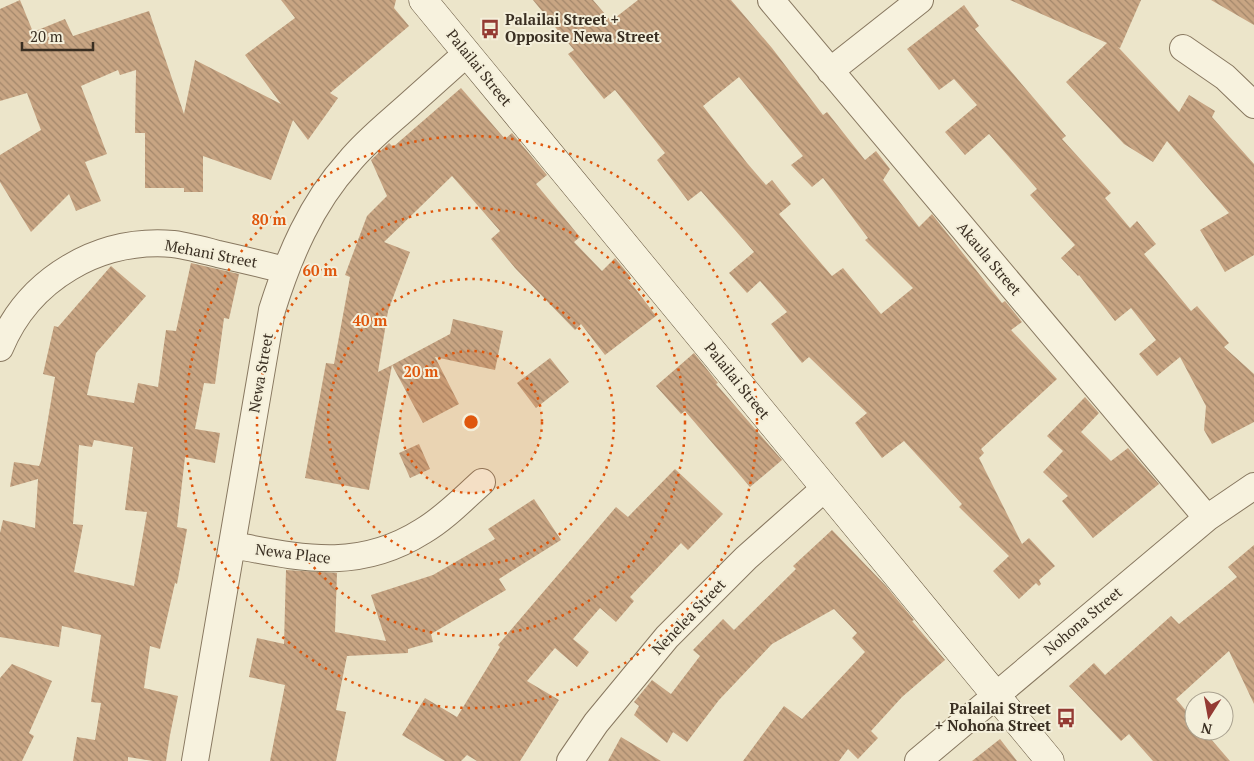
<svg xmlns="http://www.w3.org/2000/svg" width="1254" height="761" viewBox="0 0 1254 761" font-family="'PT Serif',serif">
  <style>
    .building { fill: url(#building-back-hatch); fill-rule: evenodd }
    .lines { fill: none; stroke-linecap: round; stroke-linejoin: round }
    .street-casing { stroke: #887860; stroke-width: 28 }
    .secondary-casing { stroke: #6a5a42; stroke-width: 29 }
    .street { stroke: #f7f2de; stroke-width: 26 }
    .secondary { stroke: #f7f2de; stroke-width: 28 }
    .ring { fill: none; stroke: #df570d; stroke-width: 2.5; stroke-dasharray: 2.5 5 }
    .labels { text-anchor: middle; stroke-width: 4; stroke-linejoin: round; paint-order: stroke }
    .poi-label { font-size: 15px; font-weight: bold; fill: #3a2f22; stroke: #f4efda; text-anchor: start }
    .street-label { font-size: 15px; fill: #3a2f22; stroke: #f4efda }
    .centre { fill: #df570d; stroke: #f4efda; stroke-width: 2.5 }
    .ring-label { font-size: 15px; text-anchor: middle; font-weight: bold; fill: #df570d; stroke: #f4efda; stroke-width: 4; stroke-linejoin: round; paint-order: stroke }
  </style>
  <defs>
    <pattern id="building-back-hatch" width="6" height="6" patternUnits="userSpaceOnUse" patternTransform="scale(1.25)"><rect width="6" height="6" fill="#c8a583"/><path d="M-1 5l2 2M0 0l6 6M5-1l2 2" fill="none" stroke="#a3876b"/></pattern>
  </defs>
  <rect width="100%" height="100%" fill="#ece5ca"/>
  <path class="building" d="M20 0 33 32 65 19 73 36 149 11 184 114 195 60 281 104 245 55 295 18 281 0H396L394 8 409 26 330 93 338 98 308 140 293 120 271 180 203 156V192H184V188H145V133H135L136 70 120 75 118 70 81 86 107 154 85 162 101 201 76 211 69 194 31 232 0 182V155L41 130 27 93 0 101V9Z
    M533 0H593L611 21 638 0H731L772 48 823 115 827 112 865 160 876 151 890 169 883 180 919 227 932 214 1002 303 1005 301 1022 322 1011 330 1057 379 981 449 984 453 979 458 1022 544 1029 538 1055 566 1039 580 1041 584 1039 586 1036 583 1019 599 993 571 1009 556 959 507 962 504 904 441 882 458 855 423 867 413 809 357 802 363 771 324 787 312 760 281 747 293 729 273 754 252 701 191 688 201 657 160 665 153 615 90 604 99 568 54 574 50ZM739 77 803 156 791 165 812 187 823 178 868 238 865 240 913 288 881 314 843 268 832 276 779 214 791 204 772 180 766 185 747 163 703 106Z
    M1010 0H1141L1120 48 1118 47 1179 112 1189 95 1215 111 1212 117 1254 164V255L1225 272 1200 230 1229 213 1167 141 1153 162 1124 144 1066 82 1107 43Z
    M1211 0H1254V25Z
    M964 5 979 26 975 29 1066 136 1062 139 1111 193 1105 198 1130 228 1137 221 1156 244 1144 254 1191 311 1197 306 1229 343 1224 347 1254 374V422L1212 444 1204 430 1206 406 1180 357 1157 376 1139 354 1156 340 1131 308 1115 321 1079 275 1078 276 1061 258 1075 245 1030 195 1037 189 989 134 965 155 945 132 977 105 954 79 939 90 907 49Z
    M461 88 505 139 512 133 547 175 536 184 580 237 574 242 602 271 615 258 630 276 628 279 656 316 605 355 581 324 575 330 515 268 491 239 500 231 452 176 384 242 410 252 388 311 378 372 392 365 369 490 305 478 326 363 334 364 350 277 345 275 367 216 387 196 371 160 389 143 393 147Z
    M191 263 239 274 229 319 224 318 215 384 204 383 195 429 220 433 215 463 185 457 177 527 187 529 177 584 175 583 160 649 150 646 144 688 178 696 170 735 166 761H153L128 757V761H73L77 737 95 740 101 703 91 702 101 635 62 626 59 647 0 637V533L3 520 35 528 38 479 10 487 14 462 39 466 41 461 55 377 43 374 54 326 58 327 111 266 146 296 96 353 87 395 134 403 138 383 158 387 166 330 176 331ZM94 440 133 447 125 510 147 512 134 586 74 572 83 525 73 524 79 445 92 447Z
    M453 319 503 331 495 370 435 357 459 404 423 423 392 365 450 334Z
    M694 353 718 383 716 384 782 460 750 487 685 411 681 414 656 386Z
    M550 358 569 382 536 408 517 383Z
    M1085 397 1099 413 1081 432 1111 461 1128 448 1159 484 1093 538 1062 501 1068 496 1043 472 1063 451 1047 436Z
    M419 444 430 469 410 478 399 453Z
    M675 469 723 514 688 550 681 543 630 597 634 601 616 622 600 608 573 639 589 652 577 667 555 648 527 681 559 700 520 761H477L467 755 461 761H445L402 735 425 698 457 717 500 647 498 645 616 507 628 517Z
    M534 499 561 540 499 579 506 590 431 634 433 642 408 649V653L347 656 336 710 346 712 336 761H270L285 685 249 677 257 638 284 644 286 570 337 573 335 632 386 641 371 595 433 575 495 539 488 529Z
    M832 530 886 586 914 620 912 621 945 660 902 697 871 731 878 738 858 759 848 749 839 761H743L784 706 802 719 865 652 852 638 857 633 834 609 772 644 719 700 687 742 673 732 667 743 634 715 639 706 634 702 652 680 671 694 700 656 693 650 723 619 734 630 796 569 793 566Z
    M1254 545V704L1229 651 1176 699 1194 720V731H1204L1230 761H1153L1129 734 1121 741 1069 686 1094 663 1105 675 1171 616 1179 624 1237 577 1228 567Z
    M12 664 52 681 29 733 34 736 22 761H0V678Z
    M621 737 661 761H608Z
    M1000 739 1017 761H972Z"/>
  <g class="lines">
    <defs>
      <path id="street" d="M771 0 1207 518
        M1183 48 1225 77 1254 105
        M830 71 920 0
        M0 348C29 278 99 238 173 244 188 246 203 250 218 254 240 259 262 264 285 270
        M232 545C302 558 358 572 423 531 445 518 463 499 482 482
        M195 761 272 310C289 256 311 204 349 162 367 140 389 123 410 104 429 87 448 70 467 53
        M570 761 596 723 667 637 746 558 825 488
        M918 761 1207 518 1254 486"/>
      <path id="secondary" d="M423 0 1050 761"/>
    </defs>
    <use href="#street" class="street-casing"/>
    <use href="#secondary" class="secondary-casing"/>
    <use href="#street" class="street"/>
    <use href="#secondary" class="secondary"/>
  </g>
  <circle cx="471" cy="422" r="71" fill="#df570d" fill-opacity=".12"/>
  <g class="ring">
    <circle cx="471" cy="422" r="71"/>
    <circle cx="471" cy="422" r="143"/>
    <circle cx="471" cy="422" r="214"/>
    <circle cx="471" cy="422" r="286"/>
  </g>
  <defs>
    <symbol id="bus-bare" viewBox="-9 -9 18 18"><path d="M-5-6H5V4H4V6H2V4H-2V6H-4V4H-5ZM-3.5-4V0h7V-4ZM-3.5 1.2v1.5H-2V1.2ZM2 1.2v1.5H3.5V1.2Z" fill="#943a33" stroke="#f4efda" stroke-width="2.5" paint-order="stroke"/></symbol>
  </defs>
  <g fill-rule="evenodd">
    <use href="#bus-bare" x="476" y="15" width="28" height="28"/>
    <use href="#bus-bare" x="1052" y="704" width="28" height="28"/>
  </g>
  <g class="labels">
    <g class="poi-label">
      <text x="505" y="25">Palailai Street +<tspan x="505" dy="17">Opposite Newa Street</tspan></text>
      <text x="1051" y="714" text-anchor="end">Palailai Street<tspan x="1051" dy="17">+ Nohona Street</tspan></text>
    </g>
    <g class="street-label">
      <text transform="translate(479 68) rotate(51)" y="5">Palailai Street</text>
      <text transform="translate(211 254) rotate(11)" y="5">Mehani Street</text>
      <text transform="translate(989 259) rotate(50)" y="5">Akaula Street</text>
      <text transform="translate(261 373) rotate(-80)" y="5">Newa Street</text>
      <text transform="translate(737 381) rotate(51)" y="5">Palailai Street</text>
      <text transform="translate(293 554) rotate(7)" y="5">Newa Place</text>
      <text transform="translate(689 617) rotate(-46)" y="5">Nenelea Street</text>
      <text transform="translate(1083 621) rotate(-40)" y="5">Nohona Street</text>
    </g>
  </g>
  <circle cx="471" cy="422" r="8" class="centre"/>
  <g class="ring-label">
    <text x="269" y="225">80 m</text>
    <text x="320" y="276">60 m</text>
    <text x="370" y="326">40 m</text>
    <text x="421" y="377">20 m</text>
  </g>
  <g transform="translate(1209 716) rotate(191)"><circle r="24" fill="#f4efda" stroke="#aaa290"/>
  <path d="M0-4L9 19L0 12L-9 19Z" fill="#943a33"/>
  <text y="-8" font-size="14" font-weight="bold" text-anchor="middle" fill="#3a2f22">N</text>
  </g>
  <path d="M22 42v8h71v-8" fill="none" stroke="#3a2f22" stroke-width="2.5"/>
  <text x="30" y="42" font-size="15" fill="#3a2f22" stroke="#f4efda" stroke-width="4" paint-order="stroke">20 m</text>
</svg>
